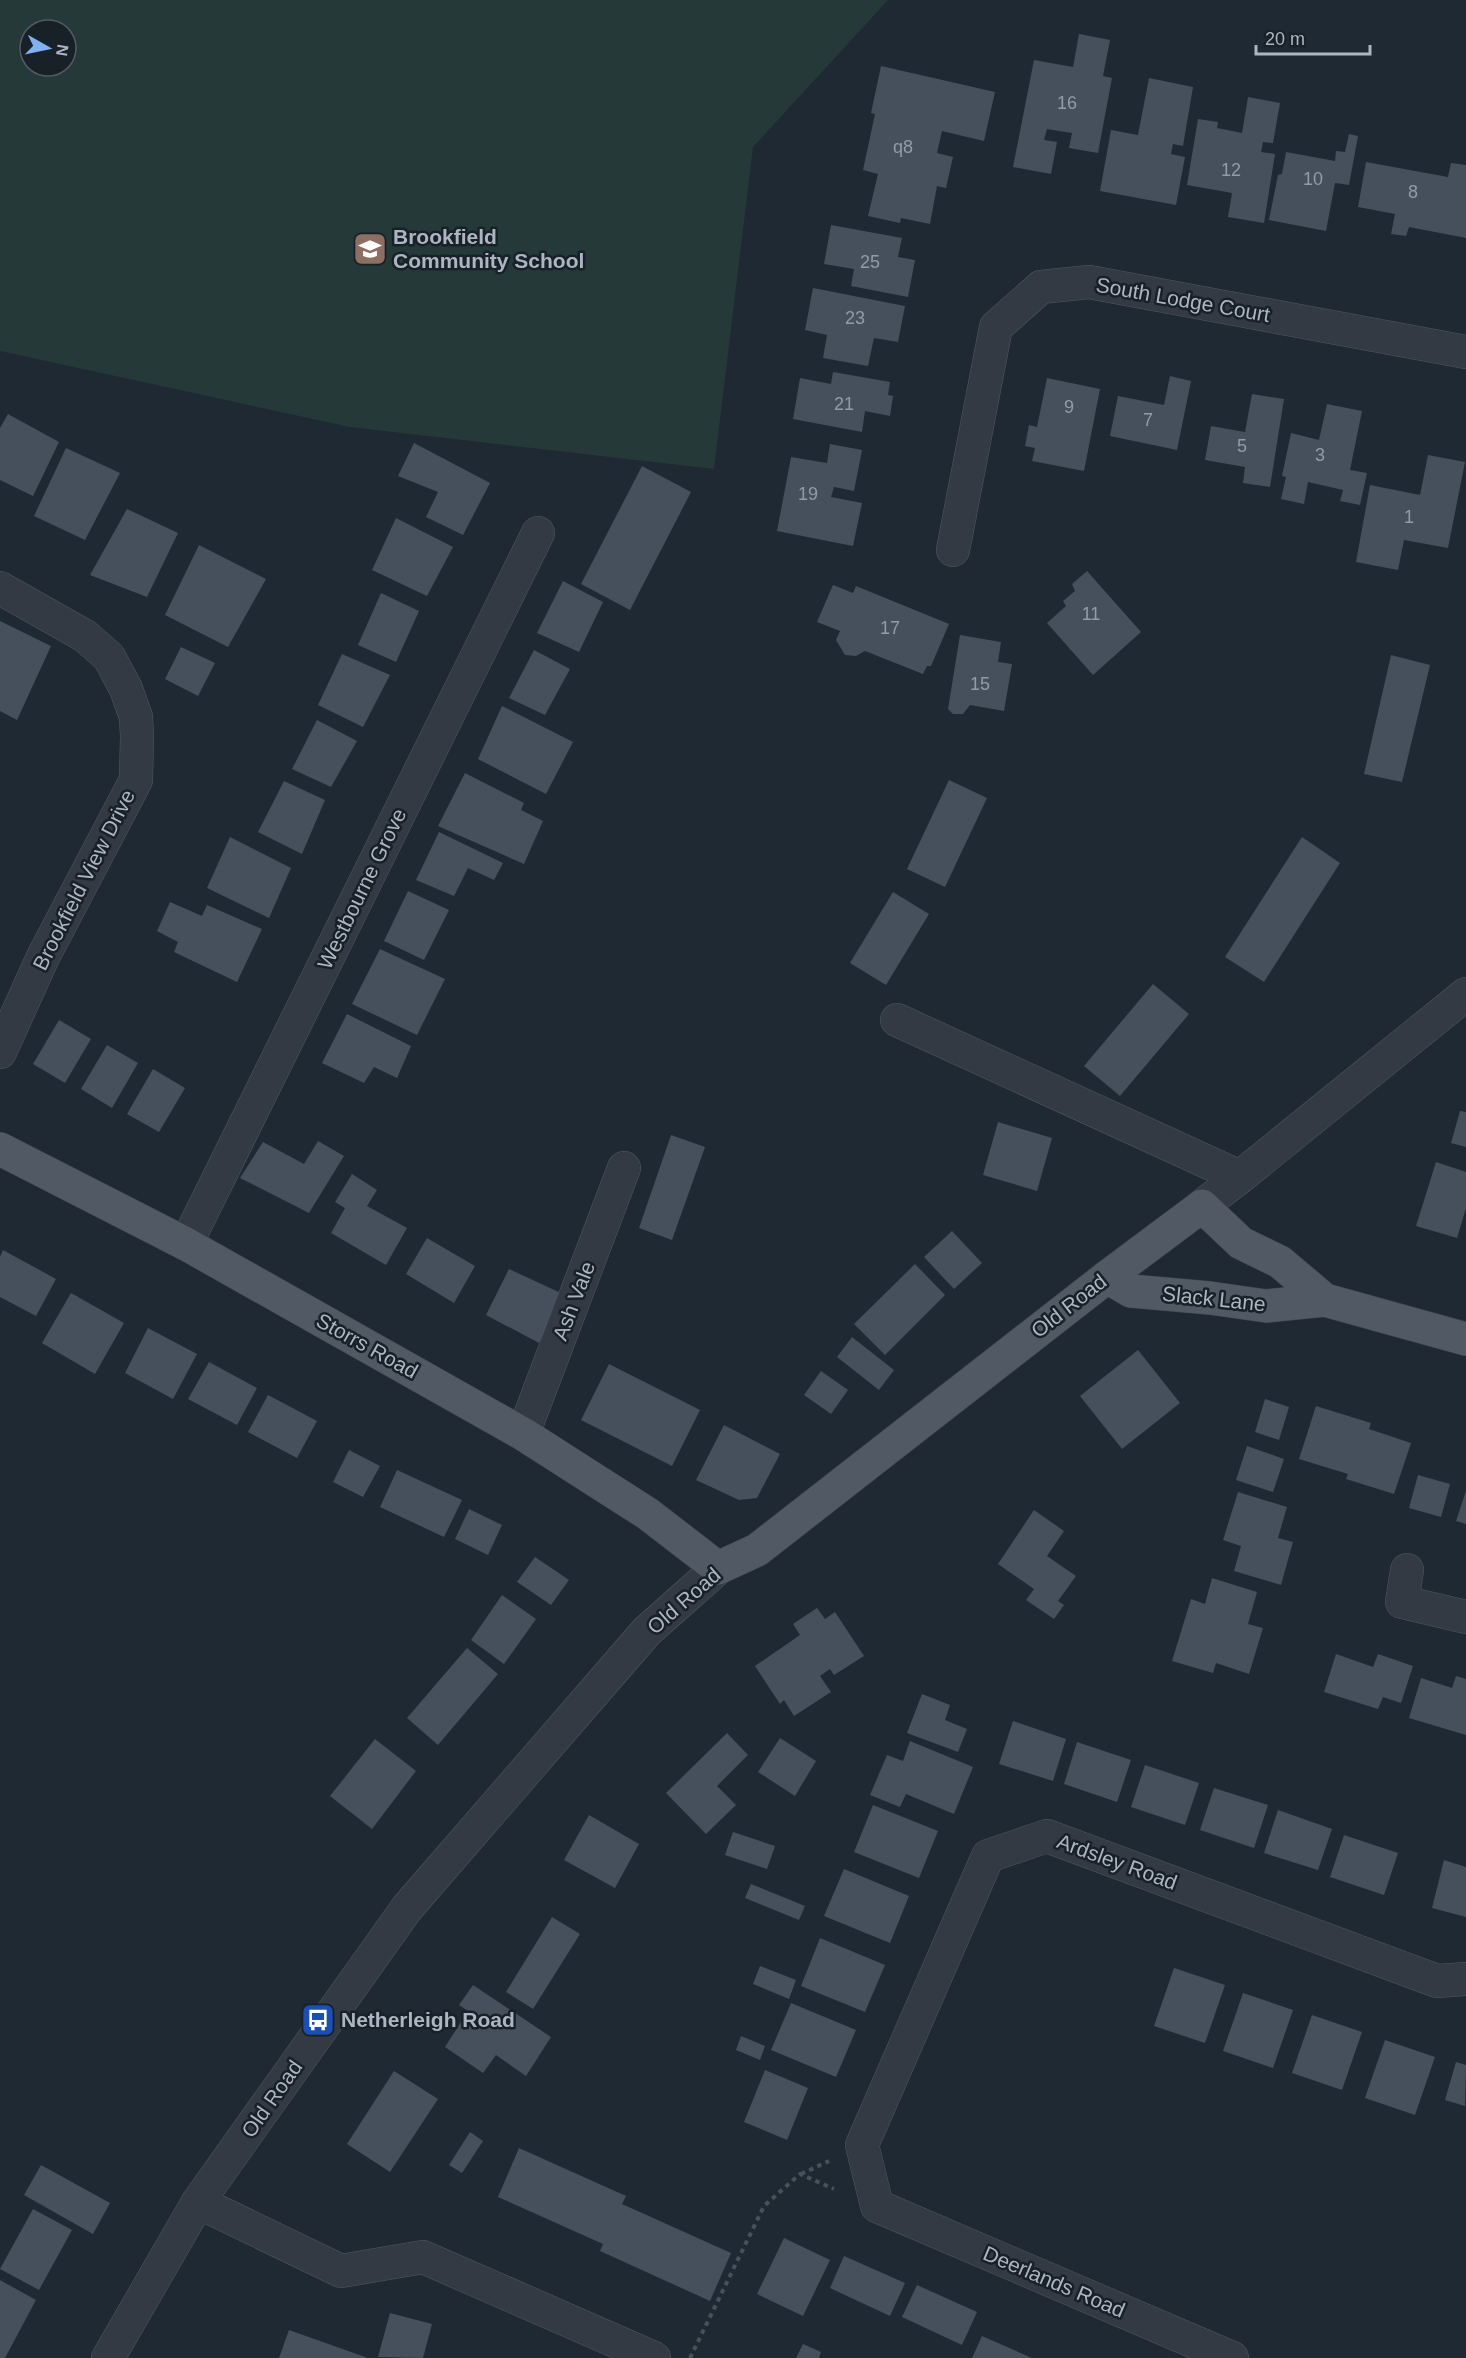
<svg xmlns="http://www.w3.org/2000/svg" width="1466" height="2358" viewBox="0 0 1466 2358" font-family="Helvetica,sans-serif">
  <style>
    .green { fill: #253938; fill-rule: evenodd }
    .building { fill: #46505d }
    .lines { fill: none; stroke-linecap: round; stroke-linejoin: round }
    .minor-casing { stroke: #505863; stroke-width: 34 }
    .major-casing { stroke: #3c434e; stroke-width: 34 }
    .path { stroke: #435456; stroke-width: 4; stroke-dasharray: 4.5 4.5; stroke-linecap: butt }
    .minor { stroke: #333a44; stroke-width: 33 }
    .major { stroke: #505964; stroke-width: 33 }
    .labels { text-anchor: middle; stroke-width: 5; stroke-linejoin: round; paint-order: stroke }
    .number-label { font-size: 18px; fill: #929ca9 }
    .poi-label { font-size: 21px; font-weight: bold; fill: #acb5c2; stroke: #182028; text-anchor: start }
    .street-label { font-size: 21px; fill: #acb5c2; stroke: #182028 }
  </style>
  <rect width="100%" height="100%" fill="#1f2933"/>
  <path class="green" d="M0 0H888L753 147 714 469 350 427 0 351ZM30 30H66V66H30Z"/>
  <path class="building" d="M1079 34 1110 40 1103 76 1112 78 1098 153 1069 148 1072 133 1047 129 1044 140 1057 142 1051 174 1013 167 1034 60 1073 67Z
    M881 66 995 92 984 141 942 131 937 153 953 157 946 188 937 186 930 224 901 218 900 223 868 216 878 174 863 170 875 114 871 113Z
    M1149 78 1193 87 1183 146 1173 144 1171 154 1185 157 1176 205 1100 191 1111 130 1138 135Z
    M1248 97 1280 103 1273 143 1263 142 1261 152 1275 154 1264 223 1228 217 1232 193 1187 185 1198 119 1218 122 1217 128 1242 133Z
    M1349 134 1358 136 1349 185 1335 183 1326 231 1269 220 1278 175 1282 174 1286 152 1335 161 1336 151 1345 152Z
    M1366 162 1448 177 1451 163 1466 165V238L1409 227 1406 236 1391 234 1395 214 1358 207Z
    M831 225 902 238 898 257 915 260 908 297 851 286 854 269 824 264Z
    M813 288 905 306 898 342 874 338 868 366 823 358 827 335 805 330Z
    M833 372 890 382 888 395 893 396 890 416 865 411 862 432 793 419 800 378 831 384Z
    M1170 376 1191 381 1177 450 1110 436 1118 396 1164 405Z
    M1047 378 1100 389 1084 471 1032 461 1035 448 1025 446 1029 425 1037 427Z
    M1252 394 1284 399 1270 487 1243 483 1245 467 1205 460 1211 426 1245 432Z
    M1327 404 1362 411 1350 470 1367 473 1360 505 1340 501 1343 490 1308 482 1304 504 1281 499 1286 477 1282 476 1291 433 1319 440Z
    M8 414 59 442 33 496 0 480V428Z
    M414 443 490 483 463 535 426 517 438 492 398 476Z
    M830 444 862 450 854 491 834 487 831 497 862 503 853 546 777 531 791 457 827 463Z
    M66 448 120 473 85 540 34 516Z
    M1428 455 1465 462 1448 548 1404 540 1398 570 1356 562 1370 485 1420 495Z
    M642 466 691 492 630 610 581 584Z
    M127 509 178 533 147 597 90 575Z
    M396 518 453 547 427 596 372 570Z
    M199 545 266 579 228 647 165 615Z
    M1087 571 1141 632 1093 675 1047 623 1066 606 1063 601 1075 591 1072 584Z
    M563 581 603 602 579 652 537 633Z
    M833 585 853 593 856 586 949 624 931 666H927L923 674 865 651 856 656 845 655 836 640 840 631 817 622Z
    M381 593 419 611 396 662 358 645Z
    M0 621 51 646 17 720 0 711Z
    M960 635 1001 642 998 662 1012 664 1004 711 970 705 963 714H953L948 709Z
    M181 647 215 663 198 696 165 679Z
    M534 650 570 669 545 715 509 698Z
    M342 654 390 675 363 727 318 705Z
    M1391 655 1430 665 1402 782 1364 774Z
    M502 706 573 742 546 794 478 759Z
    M317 720 357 741 331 787 292 769Z
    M465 773 524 803 521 810 543 821 524 864 438 826Z
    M949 780 987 798 945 887 907 869Z
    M284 781 325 800 302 854 258 832Z
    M439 832 503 863 494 880 468 868 454 896 416 880Z
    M230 837 291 868 269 918 207 888Z
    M1302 837 1340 863 1264 982 1225 957Z
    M408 891 449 910 424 960 384 941Z
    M893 892 929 914 886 985 850 963Z
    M170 902 202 916 207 905 262 929 237 982 174 952 178 942 157 931Z
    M380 949 445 979 417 1035 352 1004Z
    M1153 984 1189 1014 1120 1096 1084 1066Z
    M347 1014 411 1046 397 1078 374 1067 364 1083 322 1063Z
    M59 1020 91 1039 65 1083 33 1064Z
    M107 1045 138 1063 112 1108 81 1089Z
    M153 1069 185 1088 159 1132 127 1114Z
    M1460 1111 1466 1112V1147L1451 1143Z
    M998 1122 1052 1138 1037 1191 983 1175Z
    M671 1135 705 1147 672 1240 639 1228Z
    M318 1141 344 1156 309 1213 240 1178 263 1142 304 1164Z
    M1436 1162 1466 1172V1208L1457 1238 1416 1226Z
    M352 1174 377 1190 367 1206 407 1228 386 1265 331 1233 345 1208 335 1202Z
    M952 1231 982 1263 954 1289 924 1257Z
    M427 1238 475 1266 454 1303 406 1274Z
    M3 1250 56 1279 36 1316 0 1297V1257Z
    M915 1264 945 1295 885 1355 854 1324Z
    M509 1269 563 1294 539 1343 486 1315Z
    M71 1293 124 1323 95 1374 42 1343Z
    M148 1328 197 1354 173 1399 125 1373Z
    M852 1337 894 1370 879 1390 837 1357Z
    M1138 1350 1180 1403 1122 1449 1080 1396Z
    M209 1362 257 1388 237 1425 188 1399Z
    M609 1364 700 1410 672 1466 581 1420Z
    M821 1371 848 1390 831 1414 804 1395Z
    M268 1395 317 1421 297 1458 248 1432Z
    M1265 1399 1289 1407 1279 1440 1255 1432Z
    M1316 1406 1371 1423 1369 1429 1411 1443 1394 1494 1346 1479 1348 1474 1299 1459Z
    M724 1425 780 1454 757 1498 739 1500 696 1480Z
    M1247 1446 1284 1459 1273 1492 1236 1480Z
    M349 1450 380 1466 363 1497 333 1482Z
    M397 1470 462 1500 444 1537 380 1507Z
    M1418 1475 1450 1484 1441 1517 1409 1508Z
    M1466 1491V1524L1456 1521Z
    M1238 1492 1287 1507 1278 1538 1293 1542 1281 1585 1234 1571 1241 1546 1223 1540Z
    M469 1509 502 1525 488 1555 455 1539Z
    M1034 1510 1064 1531 1047 1556 1076 1576 1058 1601 1064 1605 1054 1619 1026 1600 1034 1589 998 1564Z
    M535 1557 569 1580 551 1605 517 1582Z
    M1212 1578 1257 1592 1248 1624 1263 1628 1249 1674 1216 1663 1213 1673 1172 1661 1191 1599 1205 1604Z
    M502 1595 536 1619 504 1664 471 1640Z
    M817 1608 825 1619 835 1612 864 1656 834 1675 830 1669 820 1676 831 1692 794 1716 784 1700 780 1704 755 1666 800 1635 793 1624Z
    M467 1648 498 1674 438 1745 407 1718Z
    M1336 1654 1373 1667 1378 1654 1413 1666 1401 1703 1383 1697 1378 1709 1324 1692Z
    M1456 1676 1466 1679V1735L1409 1718 1421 1678 1452 1688Z
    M922 1694 950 1705 945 1720 967 1729 958 1752 907 1733Z
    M1013 1721 1066 1739 1053 1781 999 1764Z
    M727 1733 748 1755 717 1786 736 1805 706 1834 666 1793Z
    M780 1738 816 1761 795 1796 758 1772Z
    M375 1739 416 1771 372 1829 330 1796Z
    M910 1741 973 1767 954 1814 906 1794 900 1807 870 1795 887 1755 903 1761Z
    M1077 1742 1131 1760 1117 1802 1064 1784Z
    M1145 1765 1199 1783 1185 1825 1131 1807Z
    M1214 1788 1268 1805 1254 1848 1200 1830Z
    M873 1805 938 1831 919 1878 854 1852Z
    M1278 1810 1332 1829 1318 1870 1264 1853Z
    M589 1815 639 1844 615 1888 564 1860Z
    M733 1832 775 1846 767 1869 725 1855Z
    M1344 1835 1398 1853 1384 1895 1330 1877Z
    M1444 1860 1466 1867V1917L1432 1908Z
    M844 1869 909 1896 890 1943 824 1916Z
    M751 1884 805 1906 799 1920 745 1898Z
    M552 1917 580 1934 533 2009 506 1992Z
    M820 1938 885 1965 865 2012 801 1986Z
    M760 1966 796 1980 789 1999 753 1984Z
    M1174 1968 1225 1985 1205 2043 1154 2026Z
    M473 1985 551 2037 526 2076 496 2055 483 2073 445 2047 468 2011 459 2005Z
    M1243 1993 1293 2010 1273 2068 1223 2051Z
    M791 2003 856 2030 836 2077 771 2050Z
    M1312 2015 1362 2032 1342 2090 1292 2073Z
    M741 2036 765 2046 760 2060 736 2050Z
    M1385 2040 1435 2057 1415 2115 1365 2098Z
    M1456 2062 1466 2065 1465 2106 1445 2100Z
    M765 2070 808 2088 787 2140 744 2122Z
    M394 2071 438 2099 390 2172 347 2144Z
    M470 2132 483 2141 462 2173 449 2165Z
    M519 2148 626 2196 622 2204 731 2253 710 2301 600 2251 603 2244 498 2197Z
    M41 2165 110 2203 93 2234 24 2195Z
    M33 2209 72 2230 39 2290 0 2269Z
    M784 2238 830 2260 803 2316 757 2294Z
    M844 2256 905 2283 890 2316 830 2288Z
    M0 2280 36 2300 5 2358H0Z
    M917 2285 977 2312 962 2345 902 2317Z
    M390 2313 432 2324 423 2358 378 2357Z
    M289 2330 368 2358H279Z
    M982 2336 1032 2358H972Z
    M803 2344 821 2352 819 2358H796Z"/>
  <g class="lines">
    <defs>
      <path id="minor" d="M953 550 996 327 1041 287 1089 282 1466 352
        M0 588 85 636 109 657 126 689 136 717 137 736 136 780 43 957 0 1052
        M897 1020 1240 1177
        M1202 1206 1240 1177 1466 994
        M186 1244 538 533
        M523 1434 624 1168
        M1407 1570 1402 1602 1466 1617
        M198 2202 341 2271 423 2257 654 2358
        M108 2358 198 2202 407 1908 647 1631 718 1568
        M1232 2358 877 2206 862 2145 988 1856 1047 1836 1437 1981 1466 1979"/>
      <path id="major" d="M0 1149 186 1244 523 1434 648 1514 718 1568 757 1550 1107 1277 1202 1206 1241 1243 1280 1262 1325 1300
        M1107 1277 1131 1291 1210 1298 1266 1306 1325 1300 1466 1339"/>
    </defs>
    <use href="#minor" class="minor-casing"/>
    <use href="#major" class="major-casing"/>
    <path class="path" d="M801 2174 829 2161
      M690 2358 764 2206 800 2174 834 2189"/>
    <use href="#minor" class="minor"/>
    <use href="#major" class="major"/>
  </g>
  <defs>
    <symbol id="school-square" viewBox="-11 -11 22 22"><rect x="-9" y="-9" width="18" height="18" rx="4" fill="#8d6e63" stroke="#182028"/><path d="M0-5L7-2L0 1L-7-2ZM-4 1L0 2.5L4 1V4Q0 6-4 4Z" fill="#fff"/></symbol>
    <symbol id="bus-square" viewBox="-11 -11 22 22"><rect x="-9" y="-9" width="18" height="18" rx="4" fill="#1a4fb4" stroke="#182028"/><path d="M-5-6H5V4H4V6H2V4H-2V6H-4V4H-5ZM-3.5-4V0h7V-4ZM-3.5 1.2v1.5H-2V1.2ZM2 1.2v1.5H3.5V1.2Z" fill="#fff"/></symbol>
  </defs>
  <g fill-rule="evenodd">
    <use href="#school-square" x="351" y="230" width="38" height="38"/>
    <use href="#bus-square" x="299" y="2001" width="38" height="38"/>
  </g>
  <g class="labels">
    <g class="number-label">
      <text x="1067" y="109">16</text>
      <text x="903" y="153">q8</text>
      <text x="1231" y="176">12</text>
      <text x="1313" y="185">10</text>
      <text x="1413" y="198">8</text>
      <text x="870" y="268">25</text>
      <text x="855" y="324">23</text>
      <text x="844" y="410">21</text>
      <text x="1069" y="413">9</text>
      <text x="1148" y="426">7</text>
      <text x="1242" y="452">5</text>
      <text x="1320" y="461">3</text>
      <text x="808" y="500">19</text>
      <text x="1409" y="523">1</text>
      <text x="1091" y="620">11</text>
      <text x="890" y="634">17</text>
      <text x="980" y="690">15</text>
    </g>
    <g class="poi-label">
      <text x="393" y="244">Brookfield<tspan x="393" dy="24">Community School</tspan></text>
      <text x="341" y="2027">Netherleigh Road</text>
    </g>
    <g class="street-label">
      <text transform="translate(1183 300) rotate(10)" y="7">South Lodge Court</text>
      <text transform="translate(84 880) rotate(-63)" y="7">Brookfield View Drive</text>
      <text transform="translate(362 889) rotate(-64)" y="7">Westbourne Grove</text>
      <text transform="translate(1214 1299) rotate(6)" y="7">Slack Lane</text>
      <text transform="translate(574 1301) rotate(-69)" y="7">Ash Vale</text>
      <text transform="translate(1069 1306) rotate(-38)" y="7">Old Road</text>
      <text transform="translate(367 1346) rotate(29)" y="7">Storrs Road</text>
      <text transform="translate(684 1601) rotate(-41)" y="7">Old Road</text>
      <text transform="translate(1117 1862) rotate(20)" y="7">Ardsley Road</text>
      <text transform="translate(272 2099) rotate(-55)" y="7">Old Road</text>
      <text transform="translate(1054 2282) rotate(23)" y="7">Deerlands Road</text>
    </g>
  </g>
  <g transform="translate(48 48) rotate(99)"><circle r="28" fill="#182028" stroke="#535c66" stroke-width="1.5"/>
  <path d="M0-4.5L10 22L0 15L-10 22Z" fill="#82b0f1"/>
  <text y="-9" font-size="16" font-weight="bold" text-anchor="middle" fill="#acb5c2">N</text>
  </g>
  <path d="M1256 45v9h114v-9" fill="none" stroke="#acb5c2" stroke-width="3"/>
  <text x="1265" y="45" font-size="18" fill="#acb5c2" stroke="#182028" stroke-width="4.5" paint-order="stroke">20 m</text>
</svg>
